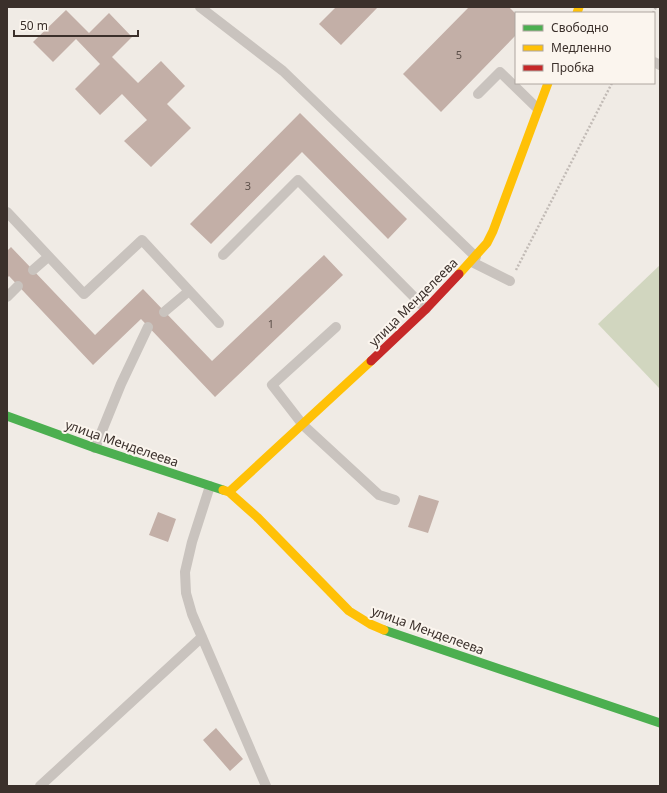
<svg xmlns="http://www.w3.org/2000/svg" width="667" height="793" viewBox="0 0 667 793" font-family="'Noto Sans',sans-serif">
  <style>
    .green { fill: #d1d6bf }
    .building { fill: #c3afa7 }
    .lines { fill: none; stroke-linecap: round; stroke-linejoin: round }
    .path { stroke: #c2bbb6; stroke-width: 2.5; stroke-dasharray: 2 2; stroke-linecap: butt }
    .lane { stroke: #c9c3be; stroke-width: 10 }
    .fast { stroke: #4caf50; stroke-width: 9 }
    .slow { stroke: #ffc107; stroke-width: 9 }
    .jam { stroke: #c62828; stroke-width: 9 }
    .labels { text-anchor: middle; stroke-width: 4; stroke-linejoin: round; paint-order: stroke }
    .number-label { font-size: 11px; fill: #5d504a }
    .street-label { font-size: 13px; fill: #3b302b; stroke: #fbf5ee }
  </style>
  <rect width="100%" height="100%" fill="#f0ebe5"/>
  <path class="green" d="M660 265V389L598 324Z"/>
  <path class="building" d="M336 7H378L341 45 319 24Z
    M469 7H509L516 14V35L441 112 403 74Z
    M66 10 89 33 109 13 132 37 112 57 138 83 161 61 185 86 167 104 191 128 151 167 124 141 147 120 122 94 100 115 75 89 100 64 76 39 53 62 33 42Z
    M300 113 407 219 388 239 302 152 211 244 190 224Z
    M11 247 95 335 143 289 212 361 324 255 343 275 215 397 141 319 93 365 9 276 7 278V251Z
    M419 495 439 501 428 533 408 527Z
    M158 512 176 519 168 542 149 535Z
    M216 728 243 759 230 771 203 740Z"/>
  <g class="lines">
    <path class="path" d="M653 13 656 7
      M516 270 612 83"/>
    <path class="lane" d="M200 7 283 71 476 257
      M654 62 660 65
      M478 94 500 72 538 109
      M7 212 84 294 142 240 219 323
      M223 255 298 180 426 309
      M472 262 510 281
      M33 270 48 257
      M7 297 18 286
      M164 312 189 291
      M336 327 272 385 303 425 379 495 395 500
      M95 448 121 384 148 327
      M210 486 192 542 185 572 186 593 192 614 266 786
      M40 786 202 637"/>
    <path class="fast" d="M7 416 95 448 223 490
      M384 630 660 723"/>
    <path class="slow" d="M577 13 579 7
      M459 274 487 243 493 231 548 83
      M223 490 229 492 257 517 349 611 370 624 384 630
      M229 492 371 361"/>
    <path class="jam" d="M371 361 426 309 459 274"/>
  </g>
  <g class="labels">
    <g class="number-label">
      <text x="459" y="59">5</text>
      <text x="248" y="190">3</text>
      <text x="271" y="328">1</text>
    </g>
    <g class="street-label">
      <text transform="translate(413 302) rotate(-45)" y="5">улица Менделеева</text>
      <text transform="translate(122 443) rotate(19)" y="5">улица Менделеева</text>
      <text transform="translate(428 630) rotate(20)" y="5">улица Менделеева</text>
    </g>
  </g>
  <rect width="667" height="793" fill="none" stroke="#3b302b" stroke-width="16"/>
  <rect x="515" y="12" width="140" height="72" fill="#fbf5ee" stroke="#aea6a0"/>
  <rect x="523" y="25" width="20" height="6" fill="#4caf50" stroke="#aea6a0"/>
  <text x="551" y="32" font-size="12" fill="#3b302b">Свободно</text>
  <rect x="523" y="45" width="20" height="6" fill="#ffc107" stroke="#aea6a0"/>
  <text x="551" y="52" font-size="12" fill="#3b302b">Медленно</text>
  <rect x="523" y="65" width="20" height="6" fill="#c62828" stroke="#aea6a0"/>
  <text x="551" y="72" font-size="12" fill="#3b302b">Пробка</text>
  <path d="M14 30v6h124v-6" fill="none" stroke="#3b302b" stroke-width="2"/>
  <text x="20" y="30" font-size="12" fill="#3b302b" stroke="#fbf5ee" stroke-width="3" paint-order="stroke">50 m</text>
</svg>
